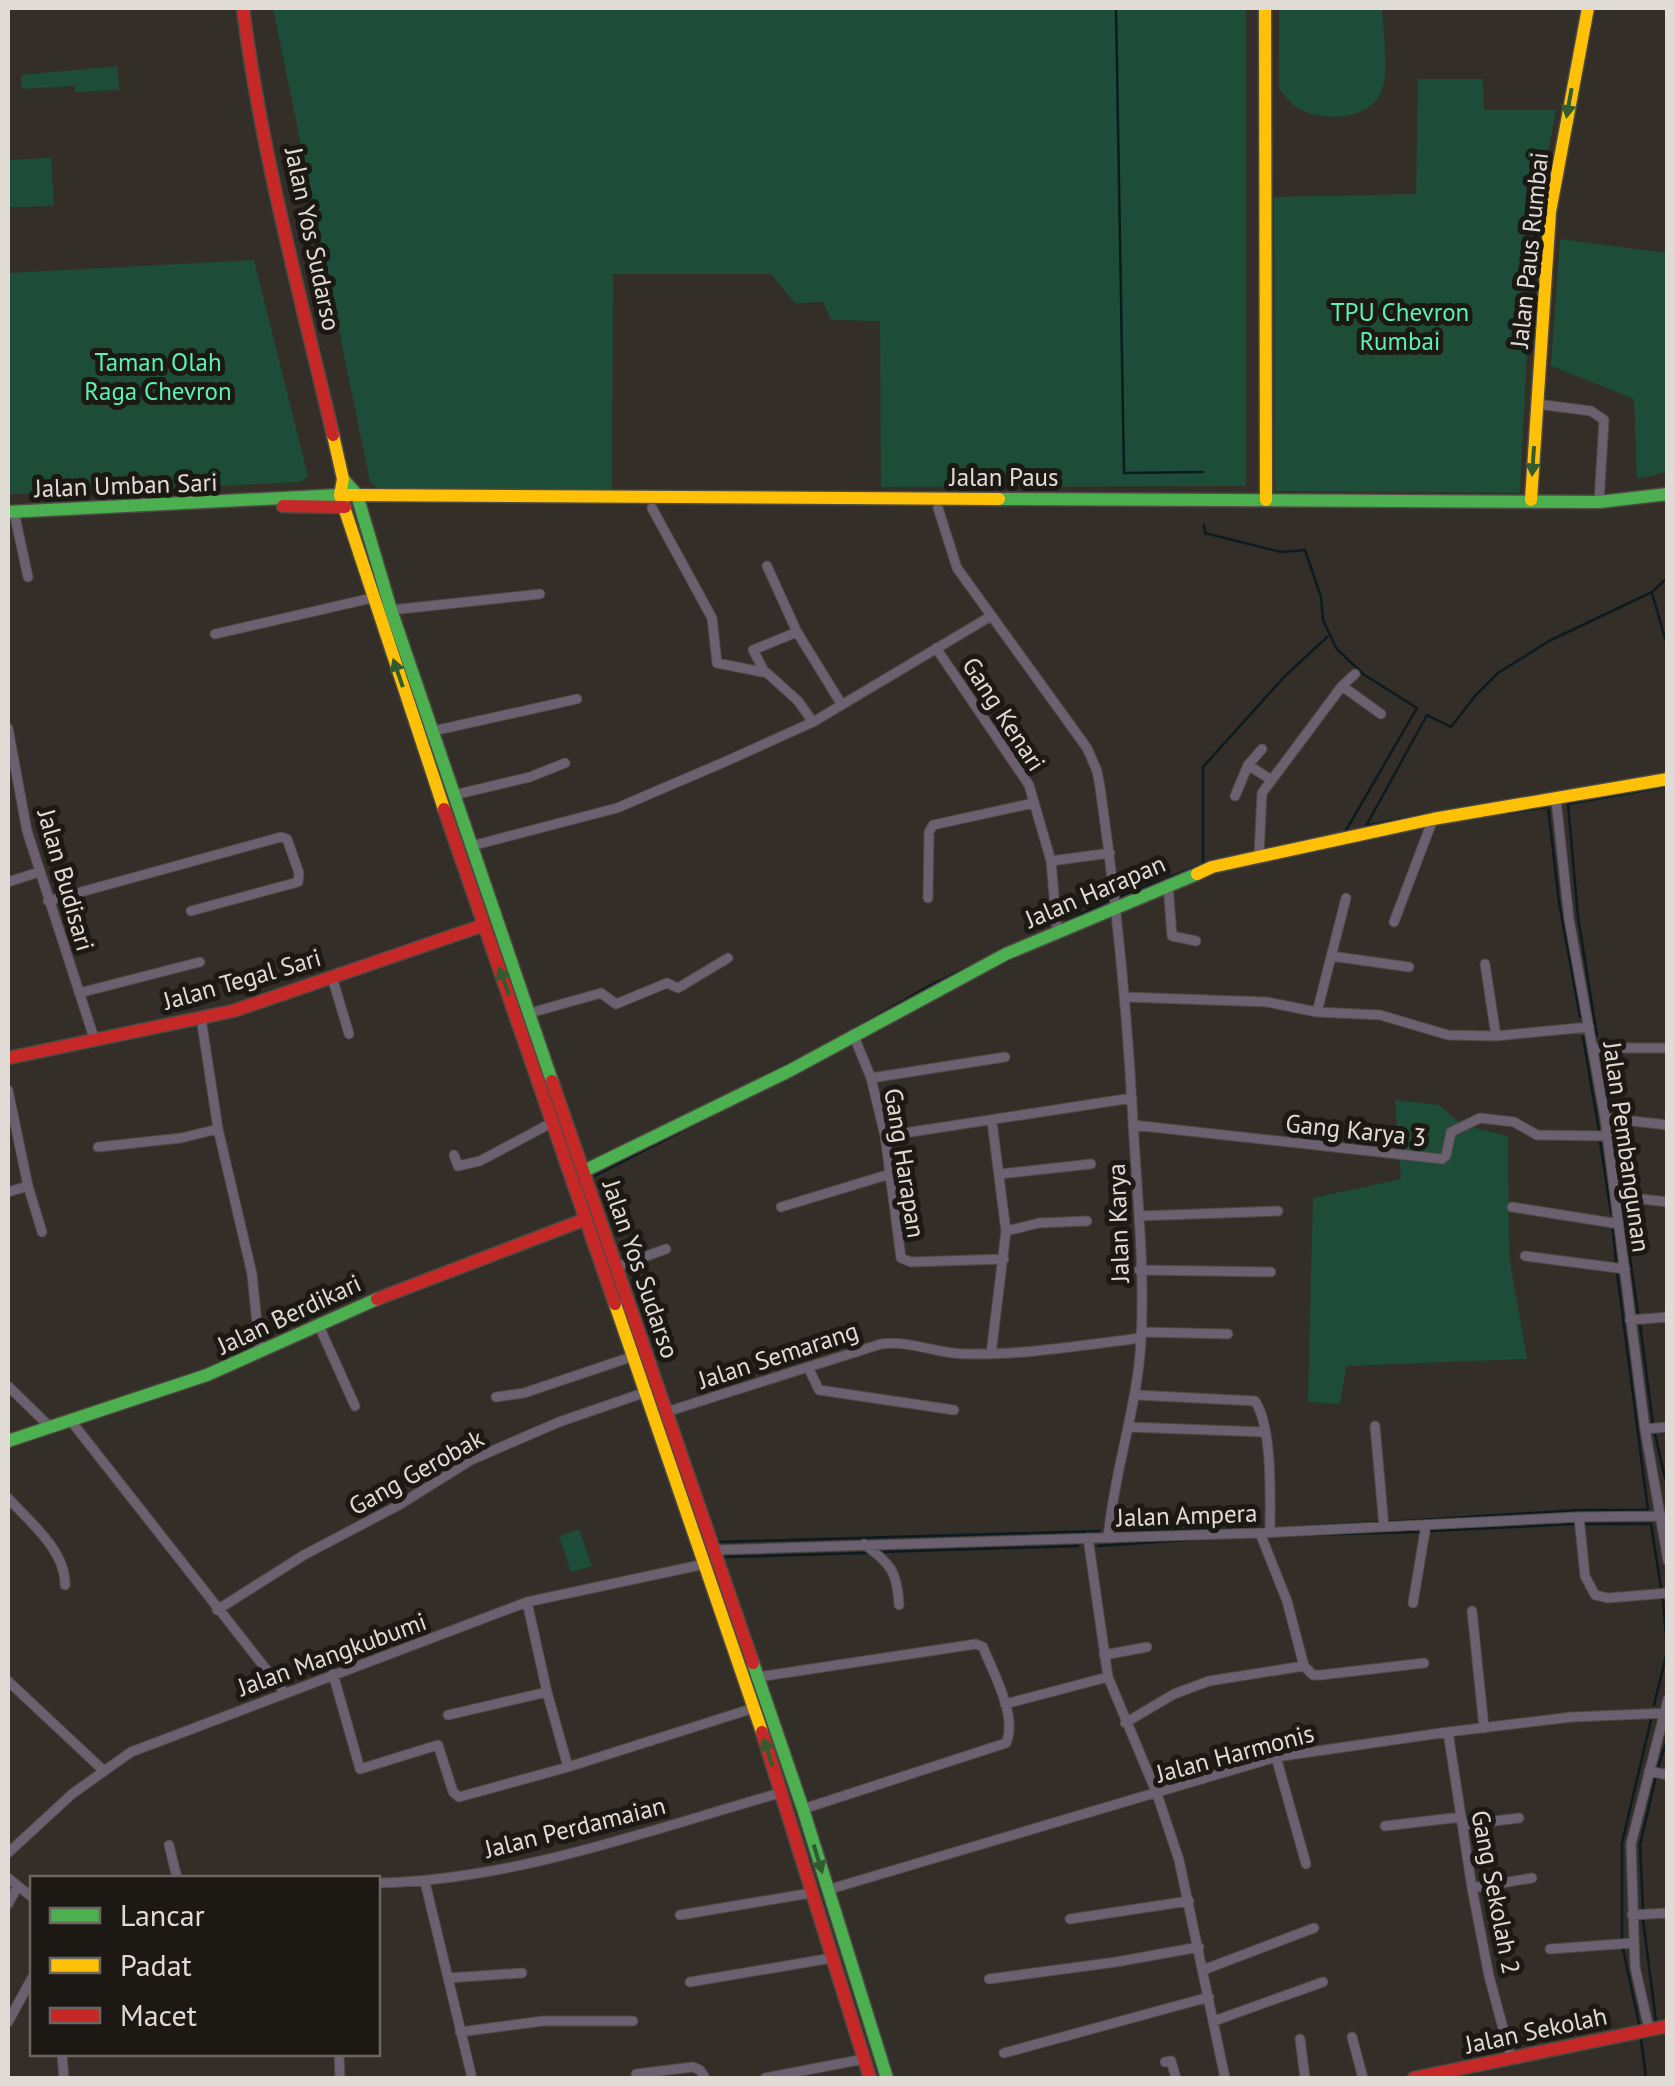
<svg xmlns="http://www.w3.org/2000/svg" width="1675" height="2086" viewBox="0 0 1675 2086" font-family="'PT Sans',sans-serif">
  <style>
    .green { fill: #1d4d38 }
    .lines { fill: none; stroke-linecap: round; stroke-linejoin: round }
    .stream { stroke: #0d1b20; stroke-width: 2.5 }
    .street-casing { stroke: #4e4a44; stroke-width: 11 }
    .fast-casing { stroke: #4e4a44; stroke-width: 15 }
    .slow-casing { stroke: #4e4a44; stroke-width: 15 }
    .jam-casing { stroke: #4e4a44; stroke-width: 15 }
    .street { stroke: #6a606f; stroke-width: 9 }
    .fast { stroke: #4caf50; stroke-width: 12 }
    .slow { stroke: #ffc107; stroke-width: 12 }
    .jam { stroke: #c62828; stroke-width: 12 }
    .oneway { fill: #325c2e }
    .labels { text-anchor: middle; stroke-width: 10; stroke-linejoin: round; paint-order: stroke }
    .street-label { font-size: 25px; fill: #e0dbd4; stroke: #1c1813 }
    .park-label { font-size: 25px; fill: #5cf2b4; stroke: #1c1813 }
  </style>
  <rect width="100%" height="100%" fill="#332e28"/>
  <path class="green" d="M273 8H1246V486L881 487 880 321 831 320 823 302 795 303 771 274H613L612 489H379L370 482Z
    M1279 8H1382C1383 26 1388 71 1383 87 1374 121 1320 124 1295 106 1289 102 1284 94 1279 89Z
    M118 66 119 90 75 92 74 86 21 89V75Z
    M1418 79H1483L1484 110H1556L1533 232 1520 493 1275 491 1274 197 1416 194Z
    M51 158 54 206 8 207V160Z
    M1560 239 1667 253V472L1637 479 1634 399 1551 366Z
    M254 260 308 476 301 482 219 486 213 489 8 494V273Z
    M1395 1100 1439 1105 1462 1125 1508 1136 1509 1256 1527 1359 1346 1366 1340 1404 1308 1402 1313 1198 1401 1179Z
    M579 1529 592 1566 571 1572 559 1536Z"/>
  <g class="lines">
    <path class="stream" d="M1116 8 1124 473 1203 472
      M1204 525 1205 533 1281 552 1305 550 1321 597 1323 620 1336 648 1363 674 1417 708 1345 832
      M1652 593 1668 649
      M1508 813 1548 807 1559 902 1580 1017
      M1369 825 1489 803
      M1366 826 1427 715 1451 727 1475 696 1498 673 1549 641 1652 592 1668 577
      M1203 864V767L1284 677 1327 637
      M1117 897 1199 866
      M1066 921 1110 900
      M995 967 1015 957
      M1597 1036 1578 917 1568 804 1668 786
      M840 1037 927 987 969 967
      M1583 1037 1599 1131
      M1601 1054 1610 1115
      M764 1076 802 1057
      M1611 1124 1621 1191
      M1600 1141 1611 1213
      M595 1176 709 1117
      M1622 1201 1638 1314
      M1613 1229 1616 1262
      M1640 1324 1653 1425
      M1655 1434 1668 1491
      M1388 1522 1578 1510H1648L1617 1272
      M1585 1524H1651L1661 1588
      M1282 1528 1379 1522
      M1119 1531 1266 1528
      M1431 1531 1575 1524
      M1299 1535 1421 1532
      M716 1542 1099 1531
      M1098 1546 1202 1539
      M882 1552 1078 1546
      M725 1557 867 1553
      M1654 1705 1667 1652 1663 1600
      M1658 1768 1668 1736
      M1643 1910 1640 1845 1656 1776
      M1643 1920 1656 2021
      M1622 1940V1843L1651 1720
      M1623 1949 1639 2024
      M1646 2078 1641 2038 1649 2036"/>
    <defs>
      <path id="street" d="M1537 404 1591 411 1604 420 1599 502
        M652 508 712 618 717 663 767 673 798 701 813 722
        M938 508 957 568 1087 748 1097 771 1100 787C1116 898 1127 1010 1133 1121 1137 1194 1145 1269 1141 1342 1137 1409 1114 1471 1108 1538
        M14 512 28 577
        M767 566 797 632
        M391 610 540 594
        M215 634 372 598
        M936 648 1029 785 1051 861 1057 931
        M764 671 753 650 797 632 842 705
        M1342 686 1381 714
        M8 728 27 831 95 1041
        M433 731 577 699
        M1248 765 1270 779
        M454 795 530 777 565 763
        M1235 796 1248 765 1262 749
        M1556 799 1569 919 1605 1118 1645 1429 1668 1561
        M471 846 617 808 729 760 813 722 991 616
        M1259 855 1262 793 1342 686 1355 674
        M1051 861 1110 853
        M8 882 39 872
        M1168 884 1172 936 1196 941
        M928 898 929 832 933 825 1034 803
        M48 901 281 837 287 839 299 873 298 882 191 911
        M1394 922 1433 819
        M1331 956 1409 967
        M1485 964 1496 1036
        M332 977 349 1034
        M79 993 200 962
        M1125 997 1267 1002 1317 1012 1380 1015 1448 1035 1496 1036 1589 1027
        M1317 1012 1346 898
        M530 1013 601 993 616 1004 667 983 678 988 728 958
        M201 1018 218 1129 252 1274 260 1353
        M853 1034 871 1078 885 1136 901 1258 911 1262 1004 1259
        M1593 1048H1668
        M871 1078 1005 1057
        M8 1090 28 1186 42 1232
        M1605 1118 1668 1125
        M1133 1125 1442 1159 1446 1156 1451 1132 1480 1118 1514 1122 1537 1135 1608 1136
        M885 1136 1132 1098
        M98 1147 181 1138 218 1129
        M454 1155 458 1166 480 1161 553 1122
        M1000 1174 1091 1164
        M8 1192 28 1186
        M1616 1196 1668 1202
        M781 1207 890 1174
        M1512 1207 1619 1224
        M1139 1216 1278 1211
        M1006 1231 1039 1223 1087 1221
        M1525 1256 1625 1269
        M616 1267 666 1249
        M1139 1270 1271 1272
        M1630 1320 1668 1317
        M319 1326 355 1406
        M1141 1332 1228 1334
        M991 1354 1006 1231 992 1122
        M808 1367 819 1390 954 1410
        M8 1386 48 1425
        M1136 1395 1255 1401C1273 1428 1270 1500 1270 1532
        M496 1397 524 1393 634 1356
        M666 1412 881 1344C911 1340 937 1354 967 1354 1025 1355 1083 1345 1141 1338
        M71 1421 284 1692
        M1375 1426 1384 1527
        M1128 1427 1263 1432
        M1645 1429 1668 1427
        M8 1498C30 1522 66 1551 65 1585
        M1579 1517 1585 1576 1595 1595 1608 1598 1668 1593
        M1088 1538 1108 1677 1157 1794 1179 1860 1225 2078
        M864 1544C891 1565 897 1570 899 1605
        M713 1550 1260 1533 1579 1517 1661 1516
        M527 1602 547 1692 568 1767
        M1413 1603 1426 1525
        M217 1610 304 1555 399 1505 471 1460 559 1422 646 1392
        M1472 1611 1484 1728
        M1104 1655 1147 1647
        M1304 1666 1313 1675H1321L1424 1663
        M333 1674 360 1769 438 1745 453 1792 459 1797 568 1767 754 1708
        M758 1677 976 1644 983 1647C993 1673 1018 1716 1006 1743L803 1809
        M8 1681 104 1771
        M1005 1704 1108 1677
        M448 1715 547 1692
        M1125 1723 1174 1694 1209 1681 1304 1666 1287 1601 1260 1533
        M1448 1732 1472 1888 1489 1976 1511 2058
        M1276 1757 1306 1864
        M1649 1771 1668 1775
        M1463 1825 1519 1818
        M1385 1826 1461 1817
        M169 1845 177 1878
        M8 1853 72 1794 131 1752 527 1602 705 1564
        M8 1878 32 1897
        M425 1882 472 2078
        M378 1883C515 1880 649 1830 780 1793
        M1472 1888 1532 1878
        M827 1890 1276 1757 1448 1732 1572 1717 1668 1713
        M8 1904 18 1886
        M680 1915 811 1893
        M1632 1915 1668 1913
        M1070 1919 1189 1901
        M1550 1949 1633 1943
        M1203 1970 1314 1928
        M448 1978 522 1973
        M989 1979 1116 1962 1199 1947
        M690 1982 832 1958
        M1214 2021 1323 1982
        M8 2022 32 1978
        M1649 2029 1635 1967 1631 1844 1668 1699
        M460 2032 543 2021H633
        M1352 2037 1363 2078
        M1300 2039 1305 2078
        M1004 2053 1209 1997
        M62 2054 64 2078
        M339 2054 340 2078
        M1165 2062 1171 2061 1176 2078
        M636 2074 693 2067 700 2070 705 2078
        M765 2078 864 2059"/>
      <path id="fast" d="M343 479 357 495 391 610 552 1081
        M999 499 1599 502 1668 494
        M8 512 340 495
        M584 1171 789 1071 1006 954 1197 874
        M8 1441 207 1375 377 1299
        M753 1663 803 1809 887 2078"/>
      <path id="slow" d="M1265 8 1266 500
        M333 435 343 479 340 495 444 809
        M349 495 999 499
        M1531 500 1550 212 1588 8
        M1197 874 1212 867 1433 819 1668 779
        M615 1304 762 1732"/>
      <path id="jam" d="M243 8C261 152 300 294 333 435
        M283 506 345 507
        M444 809 615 1304
        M8 1058 233 1011 484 925
        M552 1081 753 1663
        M377 1299 586 1219
        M762 1732 870 2078
        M1414 2078 1668 2026"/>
    </defs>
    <use href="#street" class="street-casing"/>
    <use href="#fast" class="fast-casing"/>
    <use href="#slow" class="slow-casing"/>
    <use href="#jam" class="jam-casing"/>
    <use href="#street" class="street"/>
    <use href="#fast" class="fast"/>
    <use href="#slow" class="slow"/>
    <use href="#jam" class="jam"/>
  </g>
  <defs><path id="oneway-solid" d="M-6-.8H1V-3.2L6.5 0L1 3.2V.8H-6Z" transform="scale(2.5)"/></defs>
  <g class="oneway">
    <use href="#oneway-solid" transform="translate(1569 103) rotate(100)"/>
    <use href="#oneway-solid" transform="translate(1533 461) rotate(94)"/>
    <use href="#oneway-solid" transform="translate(398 673) rotate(-109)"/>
    <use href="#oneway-solid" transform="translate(504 981) rotate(-110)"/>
    <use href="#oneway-solid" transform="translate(768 1752) rotate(-107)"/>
    <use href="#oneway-solid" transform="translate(818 1859) rotate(73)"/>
  </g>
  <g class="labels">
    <g class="street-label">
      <text transform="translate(313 239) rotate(78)" y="9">Jalan Yos Sudarso</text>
      <text transform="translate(1529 250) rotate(-84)" y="9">Jalan Paus Rumbai</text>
      <text x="1004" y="486">Jalan Paus</text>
      <text transform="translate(126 485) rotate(-2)" y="9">Jalan Umban Sari</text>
      <text transform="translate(1004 714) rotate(57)" y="9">Gang Kenari</text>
      <text transform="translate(66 880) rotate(74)" y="9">Jalan Budisari</text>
      <text transform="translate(1095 891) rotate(-23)" y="9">Jalan Harapan</text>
      <text transform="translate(242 979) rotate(-16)" y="9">Jalan Tegal Sari</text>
      <text transform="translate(1356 1130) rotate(6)" y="9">Gang Karya 3</text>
      <text transform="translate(1627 1147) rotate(82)" y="9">Jalan Pembangunan</text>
      <text transform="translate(905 1163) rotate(81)" y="9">Gang Harapan</text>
      <text transform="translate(1118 1223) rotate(-92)" y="9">Jalan Karya</text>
      <text transform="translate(641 1269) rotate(71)" y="9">Jalan Yos Sudarso</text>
      <text transform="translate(289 1314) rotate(-25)" y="9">Jalan Berdikari</text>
      <text transform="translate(778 1355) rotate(-18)" y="9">Jalan Semarang</text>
      <text transform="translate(416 1472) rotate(-29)" y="9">Gang Gerobak</text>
      <text transform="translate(1187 1515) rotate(-2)" y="9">Jalan Ampera</text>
      <text transform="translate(332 1654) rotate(-20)" y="9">Jalan Mangkubumi</text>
      <text transform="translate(1235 1753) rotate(-15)" y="9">Jalan Harmonis</text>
      <text transform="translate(575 1827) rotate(-14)" y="9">Jalan Perdamaian</text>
      <text transform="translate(1496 1892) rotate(79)" y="9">Gang Sekolah 2</text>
      <text transform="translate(1536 2030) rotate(-12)" y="9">Jalan Sekolah</text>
    </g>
    <g class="park-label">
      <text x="1400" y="321">TPU Chevron<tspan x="1400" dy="29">Rumbai</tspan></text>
      <text x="158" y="371">Taman Olah<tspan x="158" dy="29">Raga Chevron</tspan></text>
    </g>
  </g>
  <rect width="1675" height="2086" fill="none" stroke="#e0dbd4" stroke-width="20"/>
  <rect x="30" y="1876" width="350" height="180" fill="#1c1813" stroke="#6a6660" stroke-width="2.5"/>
  <rect x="50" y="1908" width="50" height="15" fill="#4caf50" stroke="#6a6660" stroke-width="2.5"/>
  <text x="120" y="1926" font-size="30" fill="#e0dbd4">Lancar</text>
  <rect x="50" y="1958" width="50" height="15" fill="#ffc107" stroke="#6a6660" stroke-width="2.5"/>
  <text x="120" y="1976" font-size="30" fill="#e0dbd4">Padat</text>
  <rect x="50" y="2008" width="50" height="15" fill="#c62828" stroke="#6a6660" stroke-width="2.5"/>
  <text x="120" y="2026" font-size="30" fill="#e0dbd4">Macet</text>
</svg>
